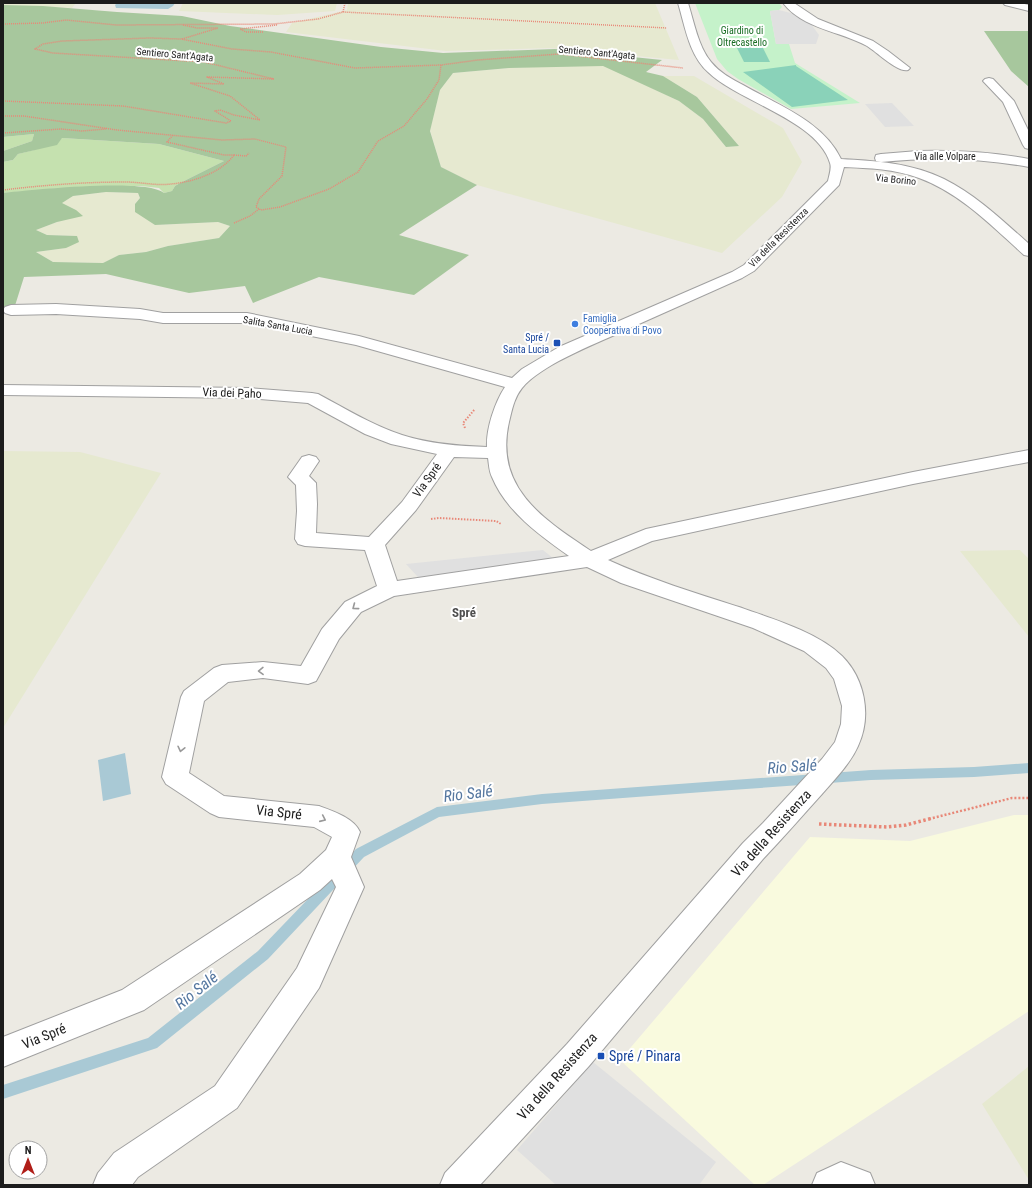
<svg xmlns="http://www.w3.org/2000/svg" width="1032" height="1188" viewBox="0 0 1032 1188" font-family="'Roboto Condensed',sans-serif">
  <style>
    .education { fill: #f9fade }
    .farmland { fill: #e6e9d0 }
    .grass { fill: #c5e1af }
    .forest { fill: #a7c79d; fill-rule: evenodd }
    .park { fill: #c5f2ca }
    .pitch { fill: #8ad2b9 }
    .parking { fill: #e0e0e0 }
    .water { fill: #a9c9d5 }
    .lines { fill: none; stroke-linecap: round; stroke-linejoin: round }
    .stream { fill: #a9c9d5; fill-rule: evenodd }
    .minor-casing { stroke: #a0a0a0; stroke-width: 2 }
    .path-far3 { stroke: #e88878; stroke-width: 1.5; stroke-dasharray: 1 1; stroke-linecap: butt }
    .path-far2 { stroke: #e88878; stroke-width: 2; stroke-dasharray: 1.5 1.5; stroke-linecap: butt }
    .path-far1 { stroke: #e88878; stroke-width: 2.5; stroke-dasharray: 2 2; stroke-linecap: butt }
    .path { stroke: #e88878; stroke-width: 3.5; stroke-dasharray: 2.5 2.5; stroke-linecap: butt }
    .minor { fill: #fff; fill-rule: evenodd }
    .oneway { stroke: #999 }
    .shop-dot { fill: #3f7fe0; stroke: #fff; stroke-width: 1.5 }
    .transit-dot { fill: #1a4fb4; stroke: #fff; stroke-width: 1.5 }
    .labels { text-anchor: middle; stroke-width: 4; stroke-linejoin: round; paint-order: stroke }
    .far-park-label { font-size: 10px; fill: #186c23; stroke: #fff }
    .far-street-label { font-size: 10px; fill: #1c1c1c; stroke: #fff }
    .far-shop-label { font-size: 10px; fill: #366cbe; stroke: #fff; text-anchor: start }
    .far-transit-label { font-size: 10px; fill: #164399; stroke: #fff; text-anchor: end }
    .street-label { font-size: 12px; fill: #1c1c1c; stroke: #fff }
    .neighbourhood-label { font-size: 13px; font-weight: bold; fill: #4f4f4f; stroke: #fff }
    .near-street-label { font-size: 14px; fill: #1c1c1c; stroke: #fff }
    .near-transit-label { font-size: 14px; fill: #164399; stroke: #fff; text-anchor: start }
    .near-water-label { font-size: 16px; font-style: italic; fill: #5577a0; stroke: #fff }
  </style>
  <rect width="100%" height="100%" fill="#eceae3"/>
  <path class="education" d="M1014 815H1029V1011L763 1185H755L620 1060 810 837 910 841Z"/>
  <path class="farmland" d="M3 3H76L72 8 3 5Z
    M183 3H337L335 11 277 15 179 11Z
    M348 3H655L679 60 550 48 446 51 286 32 292 23 347 10Z
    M574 65H603L679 101 703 119 726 147 739 146 697 97 663 76H694L783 128 802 162 782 197 722 253 477 185 441 167 430 130 440 90 453 73 509 68Z
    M106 192 138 193 140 198 135 204 147 219 155 225 218 222 230 226 219 238 168 246 146 252 119 255 103 263 53 262 36 252 66 248 77 236 47 235 36 230 57 222 76 210 61 203 73 196Z
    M3 451 80 452 161 473 3 728Z
    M1020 550 1029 559V637L960 551Z
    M1029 1066V1180L982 1104Z"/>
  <path class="grass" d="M34 134 32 141 3 151V137Z
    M62 138 159 144 224 161 180 183 175 186 172 191 164 193 159 188 141 186 61 188 3 193V162L13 160 18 154 34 150Z"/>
  <path class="forest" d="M3 5 43 6 117 12 182 16 230 26 381 47 443 53 555 49 662 60 646 72 663 76 697 97 739 146 726 147 703 119 679 101 603 66 509 68 453 73 440 90 430 131 441 167 477 185 399 235 469 255 414 295 319 277 253 303 245 286 189 293 106 274 24 277 13 312 3 313V193C32 190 145 178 164 193L172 191 175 186 180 183 224 161 159 144 62 138 57 145 18 154 13 160 3 162V151L32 141 34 134 3 137ZM106 192 138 193 140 198 135 204V212L155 225 218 222 230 226 219 238 168 246 146 252 119 255 103 263 53 262 36 252 66 248 79 242 77 236 47 235 36 230 57 222 83 216 76 210 62 203 73 196Z
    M984 31H1029V87L1011 71Z"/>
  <path class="park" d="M695 3H779L782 7 779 10 770 11 776 44H789L795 63 860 103 791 109 738 79 727 71 717 59Z"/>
  <path class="pitch" d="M736 46H762L770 62H744Z
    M796 65V66L848 100 792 107 743 72Z"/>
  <path class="parking" d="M779 10 795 14 811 24 819 35 816 44H776L770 11Z
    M892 103 914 126 885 127 865 104Z
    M543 550 564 567 427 587 406 564Z
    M593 1062 716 1162 699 1185H556L517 1150Z"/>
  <path class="water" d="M117 3H175L173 6 168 9 116 8 115 5Z
    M125 753 131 794 103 801 98 760Z"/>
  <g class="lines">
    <path class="stream" d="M1029 763V773L974 777 871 780 717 791 542 804 439 817 364 857 268 959 157 1048 3 1099V1085L148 1038 258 951 356 849 437 807 542 794 871 770 974 767Z"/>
    <defs>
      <path id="minor" d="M678 3H688C694 22 698 46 711 62 720 73 732 79 743 85 778 105 824 122 841 159 876 161 912 163 944 179 976 195 1002 220 1029 244V256L1024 255C992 226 960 193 919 178 895 169 869 168 844 167L839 185 754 271 742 278C702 296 661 314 621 332 593 345 541 365 522 388 514 398 512 410 509 422 494 488 543 519 591 551L646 529 913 472 1029 450V462L913 484 652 541 608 560C650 579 695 593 739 607 770 618 818 632 842 656 865 679 872 716 858 746 850 764 835 779 822 794 802 816 783 838 763 859L589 1066 480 1185H440L445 1173 567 1044 743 843 763 823 822 759 835 742 841 724 842 706 834 679 826 668 804 651 753 628 621 583 587 567 394 596 361 612 339 639 316 681 308 684 263 678 228 682 204 701 189 773 224 796 319 806C333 811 354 818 360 832L351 857 364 887 319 988 237 1108 138 1177 132 1185H93L98 1173 114 1153 215 1086 297 968 336 887 332 879 320 890 144 1010 3 1067V1037L122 990 300 874 326 850 332 837 314 827 219 817 210 813 166 784 162 777 181 697 184 691 214 668 222 665 263 662 301 666 322 629 345 602 377 586 365 550 305 546 298 544 295 539 297 511 296 485 288 477 302 457 309 455 316 457 319 461 309 476 316 483 317 504 316 533 369 537 402 502 437 454 391 444 365 434 308 403 249 398 3 395V385L249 388 312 393 318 394C346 409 372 425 402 435 429 444 459 446 487 447 486 429 495 402 505 387L356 345 247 323H163L140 319 56 314 11 315 5 313 3 310 5 307 11 305 56 304 140 309 163 313H247L359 336 512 378 522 369 559 347 732 272 744 265 828 181C829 176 832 168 830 163 817 120 739 102 708 72 689 55 685 26 678 3ZM454 457 488 458C489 464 489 471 492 477 506 511 539 535 569 556L397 581 385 545 416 510Z
        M783 3H794L818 19 873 41 888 51 910 68 908 70C898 73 877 52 867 46 840 31 803 29 783 3Z
        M1003 3H1020L1029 5V11L1005 5Z
        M989 78 993 79 1014 101 1029 132V149L1025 148 1023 145 1003 102 983 81 985 79Z
        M918 151C956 150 992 152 1029 159V167C980 158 931 157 881 162L876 161 875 158 876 155 881 154Z
        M841 1162 870 1173 875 1185H812L817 1173Z"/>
    </defs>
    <use href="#minor" class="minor-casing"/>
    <path class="path-far3" d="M343 12 345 3
      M3 24 43 23 66 20 116 25 274 24 318 19 343 12 667 28
      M263 32H246L240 29 277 25
      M182 39 218 28H197L183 25
      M3 101 123 106 226 123 231 121 215 111 220 110 234 115 260 120 230 96 190 83 224 84 207 77 274 79 204 62 53 53 35 49 43 44 62 41 150 38 181 39 232 49 271 52 355 68 441 65 478 60 559 54 683 68
      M3 116H24L117 130 222 140 255 139 286 147 282 176 259 199 256 207 261 210 280 207 329 189 358 172 378 141 404 126 427 99 439 80 441 65
      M3 133 61 129 82 131 106 129
      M234 155 246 156 249 153
      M3 190C44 185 85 182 125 182 141 182 156 186 171 184 193 182 221 173 234 155H224L167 142 173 135
      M234 223 250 216 259 209"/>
    <path class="path-far2" d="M465 428 463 423 475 409
      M431 519 439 518 496 521 501 524"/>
    <path class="path-far1" d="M929 819 1012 798H1029"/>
    <path class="path" d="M819 824 887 827 906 825 933 818"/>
    <use href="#minor" class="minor"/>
  </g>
  <defs><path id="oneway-chevron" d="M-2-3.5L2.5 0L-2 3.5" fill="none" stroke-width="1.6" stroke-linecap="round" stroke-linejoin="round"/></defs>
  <g class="oneway">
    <use href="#oneway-chevron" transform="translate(355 607) rotate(143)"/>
    <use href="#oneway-chevron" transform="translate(261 671) rotate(179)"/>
    <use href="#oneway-chevron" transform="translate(181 749) rotate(103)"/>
    <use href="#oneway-chevron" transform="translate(323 819) rotate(24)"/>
  </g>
  <circle class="shop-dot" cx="575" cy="324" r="4"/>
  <g class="transit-dot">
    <rect x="553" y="339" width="8" height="8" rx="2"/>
    <rect x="597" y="1052" width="8" height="8" rx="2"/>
  </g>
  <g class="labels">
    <g class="far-park-label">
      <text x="742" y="34">Giardino di<tspan x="742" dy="12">Oltrecastello</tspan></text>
    </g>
    <g class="far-street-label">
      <text transform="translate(597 52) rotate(5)" y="4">Sentiero Sant'Agata</text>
      <text transform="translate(175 54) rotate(5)" y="4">Sentiero Sant'Agata</text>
      <text x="945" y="160">Via alle Volpare</text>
      <text transform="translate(896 179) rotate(6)" y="4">Via Borino</text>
      <text transform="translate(778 237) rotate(-45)" y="4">Via della Resistenza</text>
      <text transform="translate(278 325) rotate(10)" y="4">Salita Santa Lucia</text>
    </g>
    <g class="far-shop-label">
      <text x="583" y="322">Famiglia<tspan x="583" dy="12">Cooperativa di Povo</tspan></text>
    </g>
    <g class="far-transit-label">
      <text x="549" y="341">Spré /<tspan x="549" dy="12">Santa Lucia</tspan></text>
    </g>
    <g class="street-label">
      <text transform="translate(232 393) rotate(2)" y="4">Via dei Paho</text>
      <text transform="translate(427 480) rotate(-54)" y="4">Via Spré</text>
    </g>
    <g class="neighbourhood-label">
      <text x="464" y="617">Spré</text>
    </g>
    <g class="near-street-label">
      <text transform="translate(279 812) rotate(6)" y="5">Via Spré</text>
      <text transform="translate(771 833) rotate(-48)" y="5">Via della Resistenza</text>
      <text transform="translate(44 1036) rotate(-22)" y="5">Via Spré</text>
      <text transform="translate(557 1076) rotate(-48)" y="5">Via della Resistenza</text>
    </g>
    <g class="near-transit-label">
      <text x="609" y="1061">Spré / Pinara</text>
    </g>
    <g class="near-water-label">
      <text transform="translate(792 766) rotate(-4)" y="6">Rio Salé</text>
      <text transform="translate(468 793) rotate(-7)" y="6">Rio Salé</text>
      <text transform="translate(196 990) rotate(-39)" y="6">Rio Salé</text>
    </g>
  </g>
  <rect width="1032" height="1188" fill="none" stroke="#1c1c1c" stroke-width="8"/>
  <g transform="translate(28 1160)"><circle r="19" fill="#ffffff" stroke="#a4a4a4"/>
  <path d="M0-3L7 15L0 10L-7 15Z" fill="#b01e18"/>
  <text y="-6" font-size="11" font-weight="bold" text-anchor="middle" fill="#1c1c1c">N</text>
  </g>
</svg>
